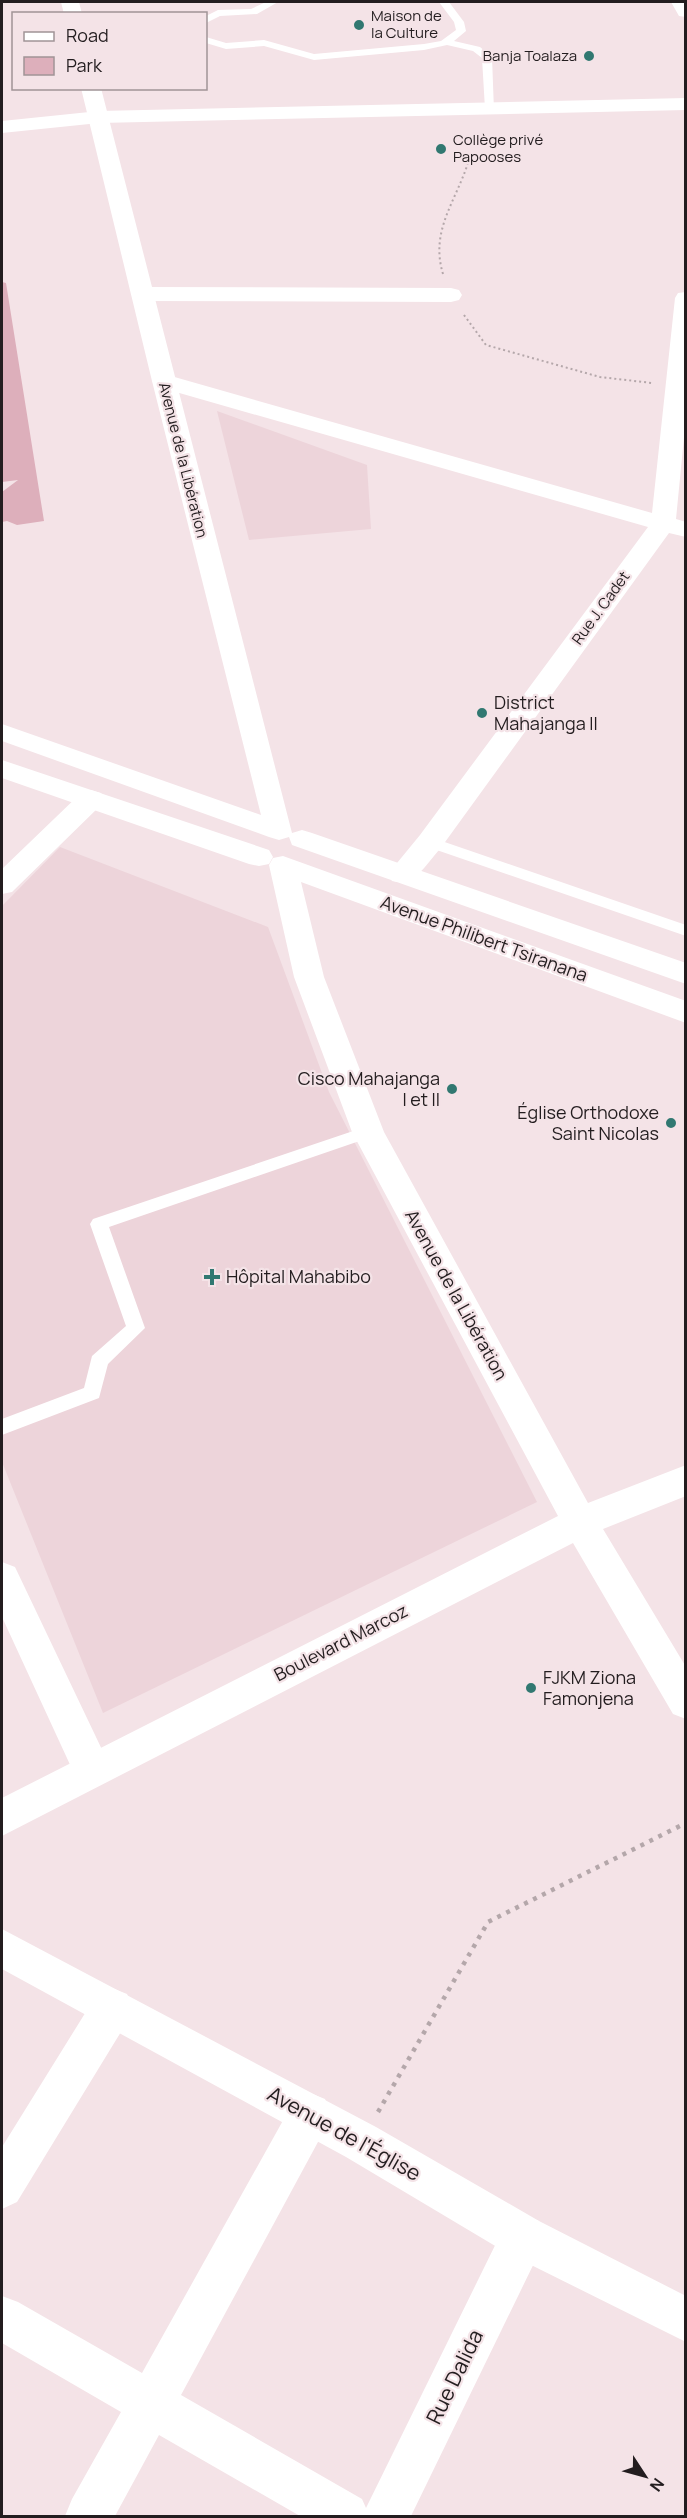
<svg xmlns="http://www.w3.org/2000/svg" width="687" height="2518" viewBox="0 0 687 2518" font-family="Manrope,sans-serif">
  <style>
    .built { fill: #edd4da }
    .green { fill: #ddafbb }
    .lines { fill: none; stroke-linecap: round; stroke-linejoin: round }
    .path-far1 { stroke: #b4a7aa; stroke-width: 2; stroke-dasharray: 2 3; stroke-linecap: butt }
    .path { stroke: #b4a7aa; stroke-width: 4.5; stroke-dasharray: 4 6; stroke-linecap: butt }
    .lane { fill: #fff; fill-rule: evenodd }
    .street { fill: #fff; fill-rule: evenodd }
    .secondary { fill: #fff; fill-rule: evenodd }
    .poi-dot { fill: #317871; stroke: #f4e3e7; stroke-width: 2 }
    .labels { text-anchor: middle; stroke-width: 4.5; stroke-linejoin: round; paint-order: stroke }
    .far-poi-label { font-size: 15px; fill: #231d1f; stroke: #f4e3e7; text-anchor: start }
    .far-street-label { font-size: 15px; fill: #231d1f; stroke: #f4e3e7 }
    .poi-label { font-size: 18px; fill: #231d1f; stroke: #f4e3e7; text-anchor: start }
    .street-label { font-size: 18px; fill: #231d1f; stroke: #f4e3e7 }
    .near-street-label { font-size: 21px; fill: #231d1f; stroke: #f4e3e7 }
  </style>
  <rect width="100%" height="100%" fill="#f4e3e7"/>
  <path class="built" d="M217 411 367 465 371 529 249 540Z
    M60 847 268 927 329 1092 537 1502 103 1713 2 1462V906Z"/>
  <path class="green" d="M2 282 6 283 44 521 17 525 7 521 2 522V492L18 480 2 482Z"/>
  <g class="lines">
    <path class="path-far1" d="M443 274C430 231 455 203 468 163
      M464 315 486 345 600 377 652 383"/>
    <path class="path" d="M378 2112 488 1922 686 1823"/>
    <path class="lane" d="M266 2H278L257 14 220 16 206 23V16L218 10 251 9Z
      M439 2H449L464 22 466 31 454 41 480 47 492 57 494 111H486L485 109 482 58 473 51 447 45 424 50 314 60 264 46 226 49 206 43V37L226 43 264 40 314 54 424 44 441 41 456 30 454 22Z
      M430 837 686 925V936L425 846 422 842Z
      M368 1126 374 1128 377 1132 374 1136 109 1227 145 1328 108 1364 99 1398 2 1435V1419L84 1388 92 1356 126 1326 90 1224 93 1219Z"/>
    <path class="street" d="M671 2H686V17L679 16Z
      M686 98V110L99 123 2 133V121L99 111Z
      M142 287 451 288 459 290 462 295 459 300 451 302 142 301 134 299 131 294 134 289Z
      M686 292V417L676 519 686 522V537L669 533 440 849C426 864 415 887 392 881L388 874 420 835 648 527 155 386 152 381 155 376 163 374 171 376 652 513 675 298 678 293Z
      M91 790 101 793 105 799 101 805 12 892 2 894V869L81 793Z
      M2 1562 15 1567 106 1758 111 1770 106 1782 92 1788 78 1782 2 1617Z
      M112 1988 127 1994 133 2008 127 2022 17 2202 2 2209V2147L97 1994Z
      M310 2093 325 2099 331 2114 325 2129 181 2395 362 2499 366 2508 507 2221 523 2215 539 2221 545 2237 539 2253 411 2516H300L159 2435 115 2516H65L72 2499 121 2412 2 2343V2296L18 2302 142 2373 295 2099Z"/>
    <path class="secondary" d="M61 2H79L82 14H64Z
      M81 88H101L292 833 302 830 312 833 686 963V984L292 845 289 837 279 840 269 837 2 741V724L261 815 152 381Z
      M2 760 269 850 273 857 269 864 259 866 249 864 2 778Z
      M283 856 686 1001V1023L301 882 324 977 384 1132 588 1503 686 1465V1496L603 1529 686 1667V1719L673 1714 573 1543 2 1836V1798L558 1516 352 1132 294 977 269 865 273 858Z
      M2 1929 376 2127 539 2221 686 2296V2342L507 2253 346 2157 2 1969Z"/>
  </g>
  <g class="poi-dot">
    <circle cx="359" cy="25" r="6"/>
    <circle cx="589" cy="56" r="6"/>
    <circle cx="441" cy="149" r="6"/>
    <circle cx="482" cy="713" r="6"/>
    <circle cx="452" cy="1089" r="6"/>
    <circle cx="671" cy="1123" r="6"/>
    <path d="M209 1268h6v6h6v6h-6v6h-6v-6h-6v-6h6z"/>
    <circle cx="531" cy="1688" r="6"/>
  </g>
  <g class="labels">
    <g class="far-poi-label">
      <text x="371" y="21">Maison de<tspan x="371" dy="17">la Culture</tspan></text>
      <text x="577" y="61" text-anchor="end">Banja Toalaza</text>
      <text x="453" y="145">Collège privé<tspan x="453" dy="17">Papooses</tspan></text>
    </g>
    <g class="far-street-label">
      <text transform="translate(183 460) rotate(76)" y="5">Avenue de la Libération</text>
      <text transform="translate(601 608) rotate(-54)" y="5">Rue J. Cadet</text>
    </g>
    <g class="poi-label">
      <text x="494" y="709">District<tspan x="494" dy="21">Mahajanga II</tspan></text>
      <text x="440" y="1085" text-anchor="end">Cisco Mahajanga<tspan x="440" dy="21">I et II</tspan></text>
      <text x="659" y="1119" text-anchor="end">Église Orthodoxe<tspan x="659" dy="21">Saint Nicolas</tspan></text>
      <text x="226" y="1283">Hôpital Mahabibo</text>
      <text x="543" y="1684">FJKM Ziona<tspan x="543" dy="21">Famonjena</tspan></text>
    </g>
    <g class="street-label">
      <text transform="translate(484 939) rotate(20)" y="6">Avenue Philibert Tsiranana</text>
      <text transform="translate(456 1295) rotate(61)" y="6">Avenue de la Libération</text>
      <text transform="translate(341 1643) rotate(-27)" y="6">Boulevard Marcoz</text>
    </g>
    <g class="near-street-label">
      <text transform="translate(344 2134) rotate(29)" y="7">Avenue de l'Église</text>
      <text transform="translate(455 2377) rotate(-64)" y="7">Rue Dalida</text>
    </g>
  </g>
  <rect width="687" height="2518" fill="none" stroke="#231d1f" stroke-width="6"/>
  <rect x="12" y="12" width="195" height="78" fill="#f4e3e7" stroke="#a09497" stroke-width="1.5"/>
  <rect x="24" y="32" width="30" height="9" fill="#ffffff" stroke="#a09497" stroke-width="1.5"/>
  <text x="66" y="42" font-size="18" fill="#231d1f">Road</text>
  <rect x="24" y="57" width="30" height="18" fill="#ddafbb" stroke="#a09497" stroke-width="1.5"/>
  <text x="66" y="72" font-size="18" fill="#231d1f">Park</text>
  <g transform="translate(645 2476) rotate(126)" stroke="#f4e3e7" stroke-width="4.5" paint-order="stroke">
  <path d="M0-4.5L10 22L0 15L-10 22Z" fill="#231d1f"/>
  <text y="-9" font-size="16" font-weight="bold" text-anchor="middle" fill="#231d1f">N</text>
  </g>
</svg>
